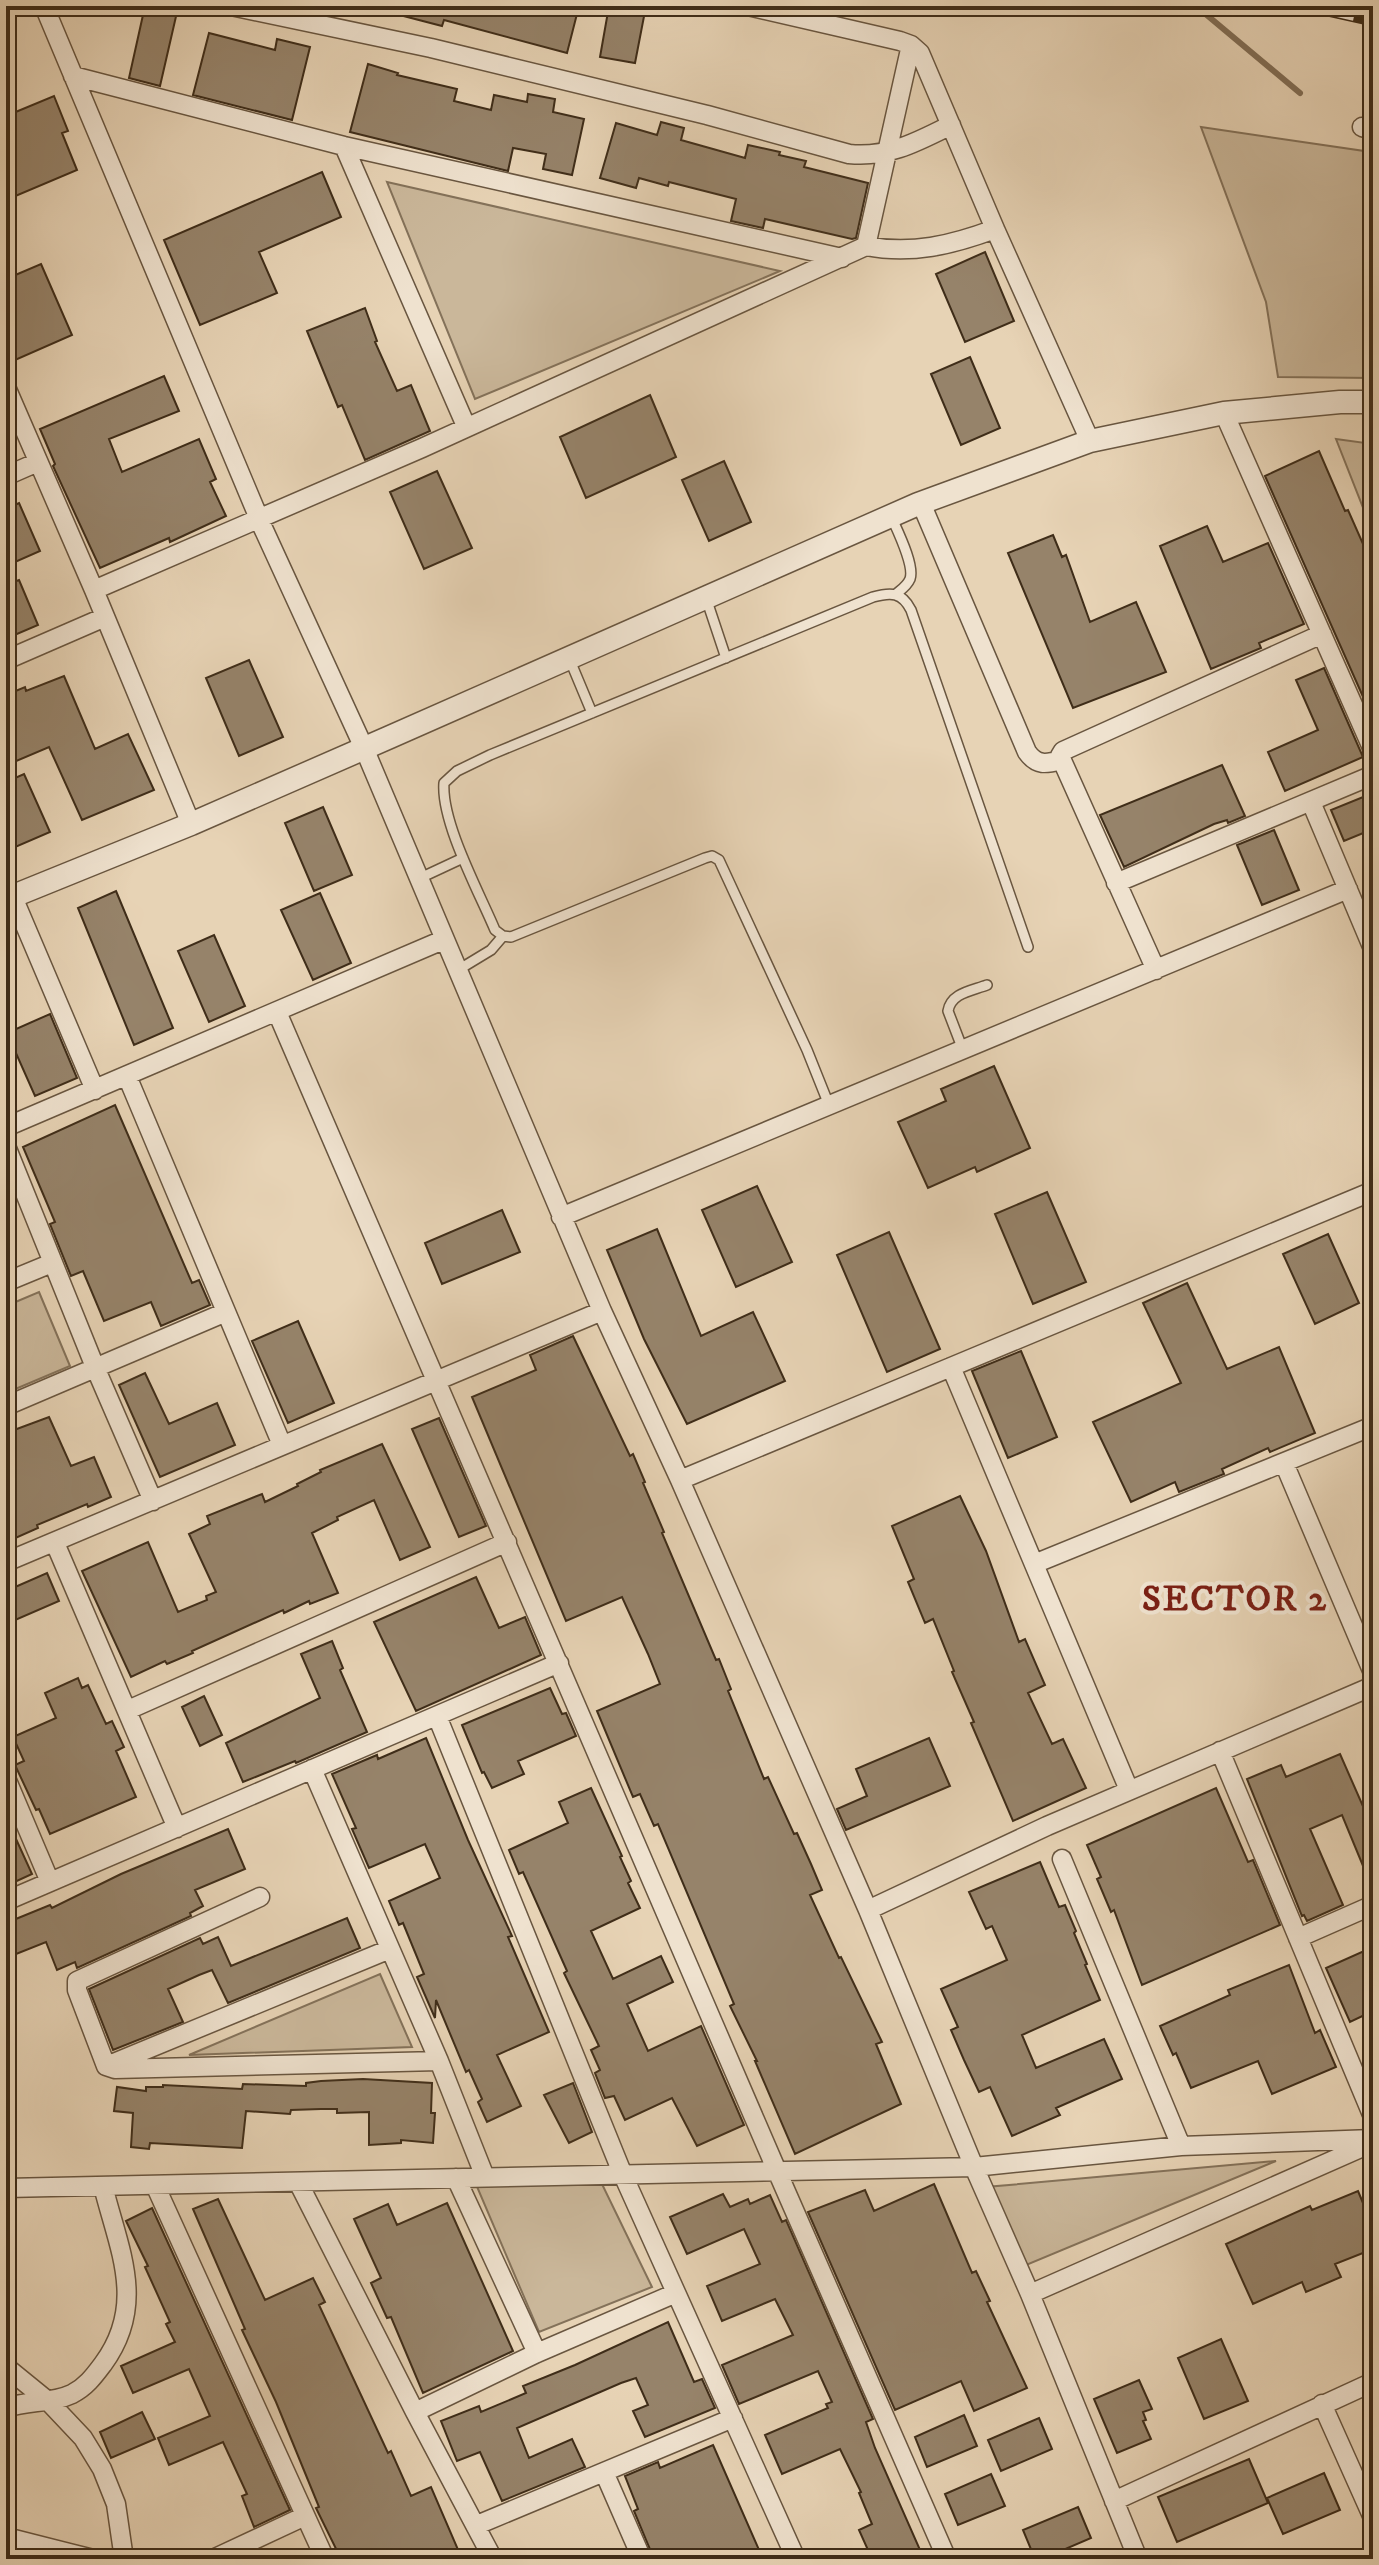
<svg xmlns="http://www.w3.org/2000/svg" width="1379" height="2565" viewBox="0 0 1379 2565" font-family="'IM FELL DW Pica',serif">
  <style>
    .green { fill: #cab79a; stroke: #84725a; stroke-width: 2 }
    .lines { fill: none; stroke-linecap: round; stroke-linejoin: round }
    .stream { stroke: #826f57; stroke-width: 6 }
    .building { fill: #96836a; stroke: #3f2d19; stroke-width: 2 }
    .service-casing { stroke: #695640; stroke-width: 12 }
    .minor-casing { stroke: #695640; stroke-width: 21 }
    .tertiary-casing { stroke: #695640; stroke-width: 25 }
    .service { stroke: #efe2cf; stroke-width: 9 }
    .minor { stroke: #efe2cf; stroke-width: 18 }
    .tertiary { stroke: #efe2cf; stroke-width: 22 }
    .rail-casing { stroke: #3f2d19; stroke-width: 9 }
    .rail { stroke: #efe2cf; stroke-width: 6; stroke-dasharray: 18; stroke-linecap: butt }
    .labels { text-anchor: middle; stroke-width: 8; stroke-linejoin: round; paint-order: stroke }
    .district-label { font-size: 36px; font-weight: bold; letter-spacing: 2px; fill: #7a1f14; stroke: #efe2cf }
  </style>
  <rect width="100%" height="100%" fill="#e7d3b5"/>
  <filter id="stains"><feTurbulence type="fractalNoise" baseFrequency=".0025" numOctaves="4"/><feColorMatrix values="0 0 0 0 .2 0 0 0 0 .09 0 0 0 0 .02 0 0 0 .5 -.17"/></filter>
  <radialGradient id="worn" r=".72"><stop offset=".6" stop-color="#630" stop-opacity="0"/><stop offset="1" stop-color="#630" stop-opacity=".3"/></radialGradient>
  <path class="green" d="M1201 127 1364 151 1373 172V378L1278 377 1266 302Z
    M387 182 780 271 475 399Z
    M1336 439 1373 444V533Z
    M39 1292 70 1366 6 1393V1306Z
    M380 1974 412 2047 189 2055Z
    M1276 2161 1019 2268 986 2187Z
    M475 2182H601L652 2287 539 2332Z"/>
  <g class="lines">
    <path class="stream" d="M1196 6 1300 93"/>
  </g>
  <path class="building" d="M145 6 177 12 160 86 129 78Z
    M389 6H579L567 53 444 20 442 26 388 12Z
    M609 6H646L635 63 600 57Z
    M209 33 275 50 277 39 310 47 292 120 193 95Z
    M368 64 398 73 397 75 457 89 454 101 491 110 494 95 527 102 528 94 555 99 553 112 584 119 572 175 543 169 546 154 513 148 508 171 350 132Z
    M54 96 68 131 62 133 77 170 6 200V116Z
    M661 122 684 128 681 140 745 158 748 145 780 152 779 155 806 161 804 167 868 183 856 238 852 239 765 219 763 228 731 221 736 199 669 182 668 186 639 178 636 188 600 178 616 123 657 135Z
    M322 172 341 217 259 252 277 293 200 325 164 240Z
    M985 252 1014 321 965 342 936 274Z
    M41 264 72 335 6 364V279Z
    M365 308 377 341 375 342 397 391 411 385 430 431 365 460 342 405 338 407 307 331Z
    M970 357 1000 428 961 445 931 374Z
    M164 376 179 411 109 439 122 472 199 439 216 479 210 482 226 516 170 542 169 538 100 568 53 466 55 464 40 429Z
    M650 395 676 457 586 498 560 437Z
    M1319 451 1345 511 1348 510 1363 544 1368 542 1373 554 1372 717 1265 476Z
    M724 461 751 522 709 541 682 480Z
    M437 471 472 548 424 569 390 492Z
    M19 503 40 551 6 566V509Z
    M1207 526 1223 562 1268 543 1304 624 1259 643 1261 648 1211 669 1160 546Z
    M1053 535 1062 557 1066 555 1090 622 1136 602 1166 672 1073 708 1008 553Z
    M19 580 38 625 10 637 6 628V585Z
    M249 660 283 737 239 756 206 678Z
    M1324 668 1363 757 1285 791 1268 752 1318 730 1296 680Z
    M64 676 95 749 128 734 154 790 82 820 49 747 14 762 6 744V695L25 687 26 691Z
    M1222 765 1245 816 1228 823 1227 820 1214 824 1124 867 1100 815Z
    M24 774 50 832 13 848 6 831V782Z
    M1373 793V829L1344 841 1331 810Z
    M323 807 352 875 314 891 285 823Z
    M1274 830 1299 890 1262 905 1237 845Z
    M116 891 173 1028 134 1045 78 908Z
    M320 893 351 963 313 980 281 910Z
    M214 935 245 1006 209 1022 178 951Z
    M50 1014 77 1078 35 1096 7 1033Z
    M994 1066 1030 1148 977 1172 975 1167 928 1188 898 1122 946 1101 941 1089Z
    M115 1105 192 1283 199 1280 210 1305 161 1326 151 1302 104 1321 83 1271 71 1276 50 1224 55 1222 23 1147Z
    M757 1186 792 1262 736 1287 702 1210Z
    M1047 1192 1086 1282 1033 1304 995 1214Z
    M502 1210 520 1252 442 1284 425 1243Z
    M657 1229 701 1336 753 1312 785 1381 687 1424 644 1339 607 1250Z
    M889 1232 940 1349 887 1372 837 1255Z
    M1328 1234 1359 1303 1315 1324 1283 1254Z
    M1187 1283 1227 1369 1279 1347 1315 1433 1270 1452 1268 1448 1222 1469 1224 1474 1179 1492 1175 1482 1131 1502 1093 1422 1181 1383 1143 1303Z
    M298 1321 334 1403 288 1423 252 1341Z
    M573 1336 630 1456 633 1454 645 1482 643 1483 664 1532 662 1533 716 1660 719 1659 731 1689 728 1691 764 1779 768 1777 794 1834 797 1833 811 1864 822 1890 810 1895 839 1958 841 1957 882 2042 876 2044 901 2104 795 2154 755 2061H757L730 2006 734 2004 658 1824 654 1826 640 1794 633 1797 597 1711 660 1684 648 1654 622 1597 566 1621 472 1397 536 1370 530 1355Z
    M1021 1351 1057 1437 1008 1458 972 1371Z
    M145 1373 169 1424 217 1403 235 1445 160 1477 119 1385Z
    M49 1417 71 1466 94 1457 111 1497 88 1507 87 1504 37 1525 38 1528 11 1540 6 1530V1433Z
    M439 1418 486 1526 459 1537 412 1429Z
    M382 1444 430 1547 400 1560 374 1500 337 1517 338 1520 312 1533 338 1593 310 1604 309 1601 284 1613 283 1610 192 1651 193 1653 167 1664 165 1661 131 1677 82 1571 148 1542 178 1612 207 1600 206 1596 216 1592 189 1534 210 1524 207 1516 262 1494 265 1502 298 1486 297 1484 321 1472 320 1470Z
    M960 1496 986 1551 1019 1642 1025 1639 1045 1685 1028 1693 1052 1744 1063 1739 1086 1788 1013 1821 971 1723 974 1722 952 1672 954 1671 933 1619 925 1623 908 1582 914 1579 892 1526Z
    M47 1573 59 1601 6 1624V1591Z
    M476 1577 499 1628 525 1617 541 1655 416 1711 374 1622Z
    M332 1641 343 1668 340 1670 367 1732 296 1763 295 1761 243 1782 226 1743 320 1698 301 1654Z
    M78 1678 82 1688 88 1685 106 1724 112 1721 124 1747 116 1751 136 1797 50 1834 39 1809 36 1810 15 1765 24 1761 13 1737 56 1718 45 1693Z
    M550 1688 562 1714 566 1713 576 1736 518 1761 524 1774 492 1788 484 1772 482 1773 462 1725Z
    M204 1696 222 1735 200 1746 182 1707Z
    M426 1738 468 1840 512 1936 508 1937 549 2032 497 2055 521 2106 487 2122 478 2102 482 2099 469 2070 466 2072 436 2000 435 2018 417 1977 424 1974 403 1923 399 1925 389 1901 440 1878 425 1844 369 1868 352 1829 356 1828 332 1774 377 1755 378 1759Z
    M929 1738 950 1786 846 1830 837 1809 867 1796 856 1769Z
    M1340 1754 1373 1829V1890L1342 1815 1310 1829 1343 1905 1307 1921 1304 1915 1302 1916 1247 1779 1281 1765 1286 1777Z
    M591 1788 622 1856 620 1857 631 1881 628 1883 640 1908 591 1931 613 1979 661 1956 673 1982 627 2004 648 2051 701 2026 744 2125 697 2146 672 2098 625 2120 614 2096 605 2098 595 2073 600 2070 591 2050 599 2046 564 1973 567 1971 523 1872 519 1874 509 1850 568 1823 559 1802Z
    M1216 1788 1248 1862 1253 1860 1280 1925 1142 1985 1114 1910 1111 1912 1097 1879 1101 1877 1087 1845Z
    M6 1817 32 1874 6 1886Z
    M228 1829 245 1869 195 1890 203 1906 190 1913 191 1916 77 1968 75 1962 57 1970 46 1942 6 1958V1923L50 1905 52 1908 121 1874Z
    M1040 1862 1059 1907 1065 1905 1076 1931 1074 1933 1087 1964 1085 1965 1100 2000 1022 2035 1036 2068 1104 2039 1122 2079 1056 2108 1060 2115 1012 2136 990 2087 979 2092 964 2060 951 2030 958 2027 941 1989 1007 1960 992 1926 986 1929 969 1892Z
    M347 1918 360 1948 228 2003 212 1970 199 1975 168 1989 183 2022 113 2050 89 1989 200 1938 203 1944 218 1937 231 1966Z
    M1373 1947V2011L1350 2022 1326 1968Z
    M1289 1965 1315 2033 1320 2030 1336 2067 1272 2094 1258 2061 1191 2088 1176 2053 1173 2055 1160 2026 1230 1995 1228 1990Z
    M363 2079 432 2083 431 2113H435L433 2143 401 2140V2143L369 2145V2112L337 2113V2109H321L291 2110 290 2114 246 2111 242 2148 150 2143 149 2149 131 2147 133 2113 114 2111 117 2087 146 2091V2087H163V2085L242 2089 243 2084 306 2086V2083L321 2081Z
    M573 2083 592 2132 569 2143 544 2095Z
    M934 2184 972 2273 976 2271 990 2301 987 2302 1027 2388 974 2411 961 2381 895 2410 808 2212 865 2190 874 2211Z
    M1358 2191 1373 2227V2249L1335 2264 1341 2277 1306 2292 1302 2282 1253 2304 1226 2244 1310 2206 1312 2210Z
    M723 2194 730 2207 748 2199 750 2204 770 2195 782 2222 786 2220 873 2419 866 2422 875 2448 924 2559H872L859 2530 872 2524 859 2493 861 2492 840 2449 782 2474 765 2435 828 2408 826 2404 832 2402 818 2371 739 2404 722 2365 793 2335 775 2299 722 2321 707 2286 760 2264 744 2229 687 2254 670 2217Z
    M218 2199 265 2300 313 2278 325 2302 319 2305 388 2453 391 2451 411 2496 431 2487 459 2552 444 2559H341L316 2508 319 2507 276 2402 242 2330 245 2329 193 2209Z
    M447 2203 513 2351 423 2393 391 2317 387 2318 371 2283 381 2278 354 2219 388 2204 397 2225Z
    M152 2208 290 2510 254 2527 242 2496 247 2494 223 2442 169 2465 158 2438 210 2416 189 2369 133 2393 121 2366 175 2342 166 2324 170 2322 145 2267 148 2266 126 2221Z
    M668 2322 694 2382 702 2379 715 2408 645 2437 633 2411 648 2405 636 2378 621 2383 517 2428 529 2458 572 2439 585 2467 502 2501 480 2452 457 2461 441 2421 479 2406 481 2412 526 2393 523 2386 575 2365Z
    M1221 2339 1248 2401 1204 2419 1178 2358Z
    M1139 2380 1152 2409 1143 2412 1146 2420 1143 2421 1151 2439 1117 2453 1094 2399Z
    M142 2412 155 2439 111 2458 100 2432Z
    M964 2415 977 2446 927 2467 915 2437Z
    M1039 2418 1052 2449 1001 2471 988 2440Z
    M713 2445 763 2559H654L634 2511 638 2509 625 2476 658 2462 660 2468Z
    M1249 2459 1268 2503 1177 2542 1158 2497Z
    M1324 2473 1340 2510 1283 2534 1267 2498Z
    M991 2474 1005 2506 958 2525 945 2494Z
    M1078 2507 1091 2538 1042 2559H1035L1023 2530Z"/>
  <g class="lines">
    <defs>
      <path id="service" d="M891 516C897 530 915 565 910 579 907 586 902 589 896 594
        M706 598 726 658
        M569 658 592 713
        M418 879 463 858
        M458 970 491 950 503 936
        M963 1050 948 1011C951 993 971 991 987 985
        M829 1105 807 1050 719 860 712 856 705 858 511 937 503 936 495 930C479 892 441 822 444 783L457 771 490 755 873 597C891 592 902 592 911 610L1028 947"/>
      <path id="minor" d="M44 6 263 528 364 748 602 1311 680 1480 868 1910 974 2167 1030 2294 1138 2559
        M231 6 431 48 707 115 849 154C888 158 917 142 951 125
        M748 6 900 41 911 45 920 53 995 229 1090 441
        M73 76 344 146 842 258
        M1362 127 1373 130
        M344 146 466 426
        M866 246 911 45
        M6 387 94 590 191 824
        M1224 413 1373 750
        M6 476 38 462
        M921 503 1027 752C1037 766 1046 764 1061 760
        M94 590 422 448 866 246C911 255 952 245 995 229
        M6 660 105 617
        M1311 802 1373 949
        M1116 883 1373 775
        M13 897 95 1090
        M1156 970 1060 756 1063 751 1322 634
        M277 1012 777 2171 947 2559
        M127 1076 282 1445
        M6 1127 443 940
        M6 1146 95 1367 153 1501
        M561 1217 1348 889
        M6 1282 52 1263
        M951 1367 1129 1790
        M6 1406 226 1312
        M1284 1463 1373 1673
        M680 1480 1373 1191
        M55 1543 177 1828
        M6 1562 602 1311
        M1034 1564 1373 1426
        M128 1710 507 1542
        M437 1716 623 2175 796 2559
        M1220 1751 1373 2117
        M312 1769 439 2061 485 2177
        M6 1778 50 1882
        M1062 1859 1181 2146
        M260 1897 77 1981V1990L106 2066 115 2069 439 2061
        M6 1901 559 1663
        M868 1910 1047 1826 1373 1686
        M1298 1938 1373 1905
        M109 2065 390 1949
        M456 2178 537 2353
        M298 2182 415 2412 493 2559
        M155 2185 325 2559
        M6 2188 974 2167 1181 2146 1373 2139
        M1030 2294 1372 2143
        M6 2367 49 2402 83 2438 102 2469 116 2504 124 2559
        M1322 2404 1373 2518
        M6 2408C28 2400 51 2404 72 2394 86 2387 94 2376 103 2364 147 2304 119 2250 103 2186
        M415 2412 537 2353 676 2293
        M604 2472 642 2559
        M1114 2501 1373 2382
        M477 2525 733 2418
        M6 2537 93 2559
        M213 2559 305 2516"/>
      <path id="tertiary" d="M6 899 191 824 390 737 918 504 1090 441 1224 413 1340 402H1373"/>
    </defs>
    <use href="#service" class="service-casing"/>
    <use href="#minor" class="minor-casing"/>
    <use href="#tertiary" class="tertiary-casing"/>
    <use href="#service" class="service"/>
    <use href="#minor" class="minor"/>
    <use href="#tertiary" class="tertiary"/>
    <defs>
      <path id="rail" d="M1301 6 1373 22"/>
    </defs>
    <use href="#rail" class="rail-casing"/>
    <use href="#rail" class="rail"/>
  </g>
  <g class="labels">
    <g class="district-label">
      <text x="1235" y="1610">SECTOR 2</text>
    </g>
  </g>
  <rect width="1379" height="2565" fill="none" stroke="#e7d3b5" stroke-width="32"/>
  <rect x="8" y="8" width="1363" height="2549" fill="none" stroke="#3f2d19" stroke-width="4"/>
  <rect x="16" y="16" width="1347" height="2533" fill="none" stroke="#3f2d19" stroke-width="2"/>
  <rect width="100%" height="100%" filter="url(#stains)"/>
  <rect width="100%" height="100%" fill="url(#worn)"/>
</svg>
